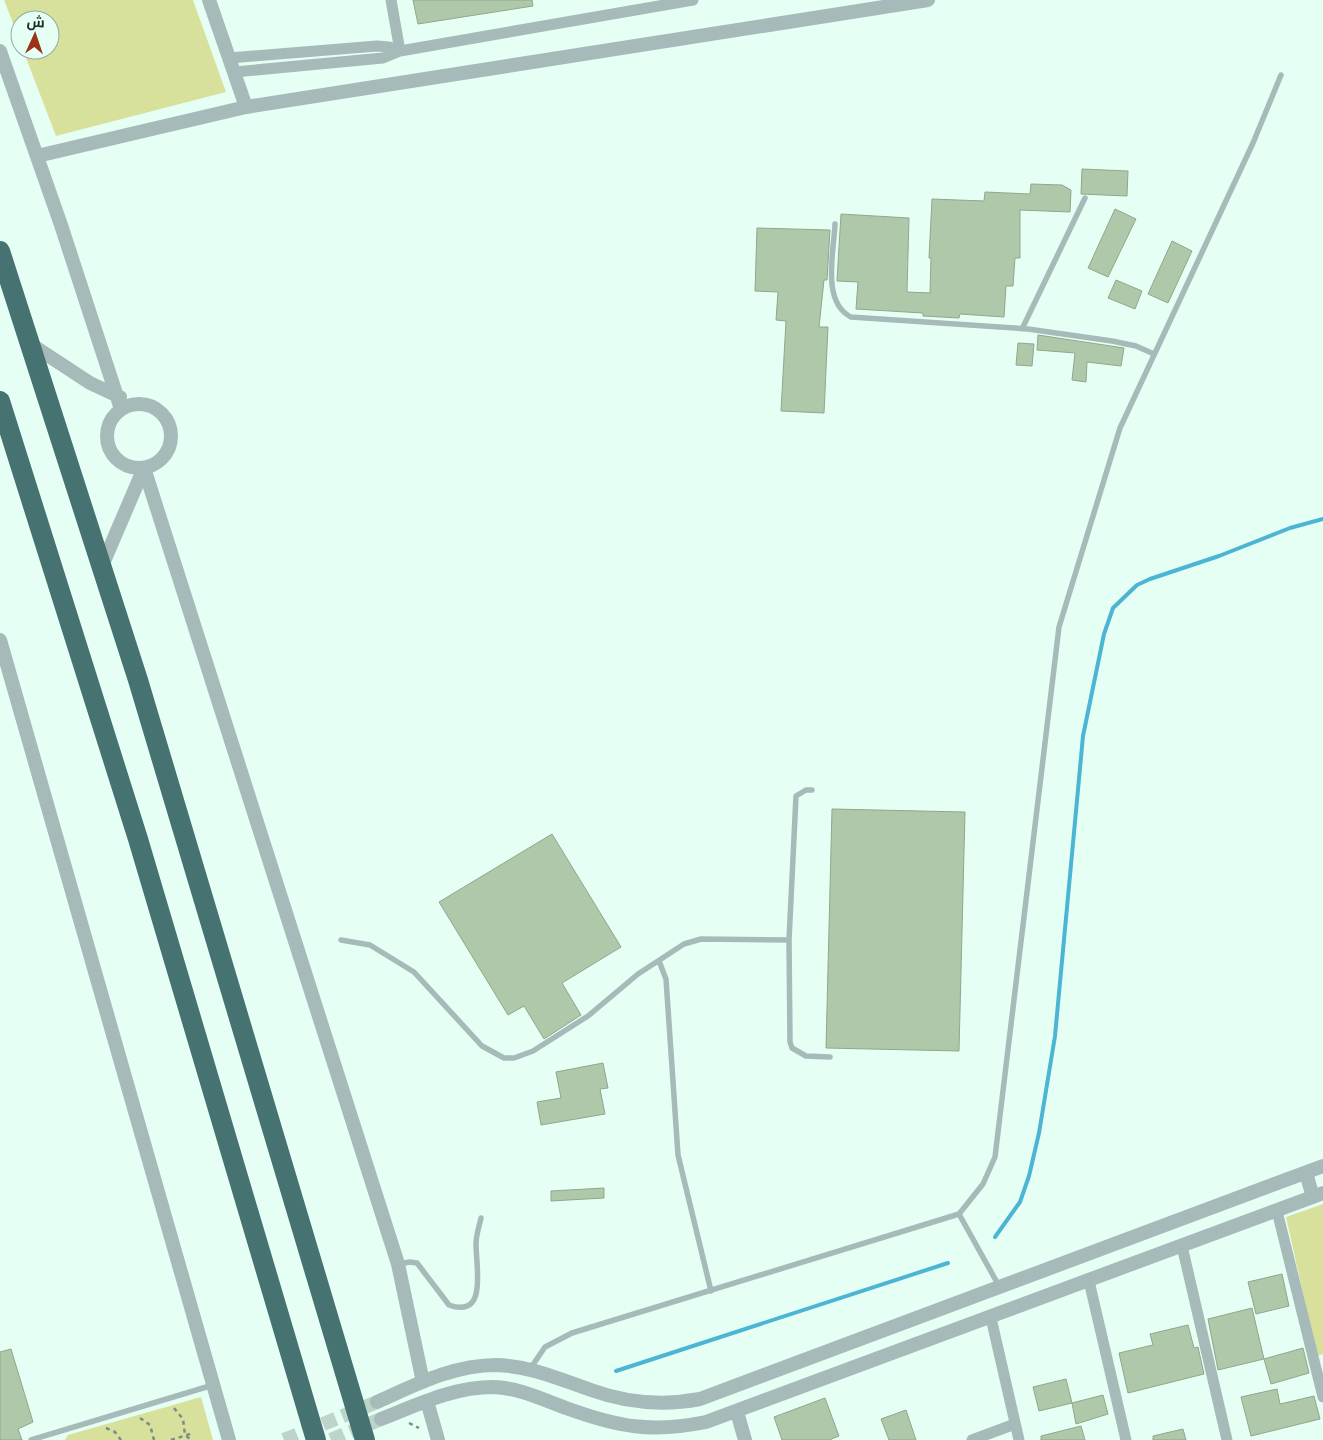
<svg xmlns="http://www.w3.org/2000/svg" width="1323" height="1440" viewBox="0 0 1323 1440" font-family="'Roboto Condensed',Cairo,sans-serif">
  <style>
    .green { fill: #d8e19c }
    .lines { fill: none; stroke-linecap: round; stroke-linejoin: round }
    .stream { stroke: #4cb5d4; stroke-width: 4 }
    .building { fill: #afc8aa; stroke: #8fa78a }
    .tertiary-tunnel { stroke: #bdd4ca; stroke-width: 14; stroke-dasharray: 14 7; stroke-linecap: butt }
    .path { stroke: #7a8e86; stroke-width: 2.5; stroke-dasharray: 4 4; stroke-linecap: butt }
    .service { stroke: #a6bab9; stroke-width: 5.5 }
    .minor { stroke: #a6bab9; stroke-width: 11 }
    .tertiary { stroke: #a6bab9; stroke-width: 14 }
    .motorway { stroke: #467271; stroke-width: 20 }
  </style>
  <rect width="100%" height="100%" fill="#e6fff4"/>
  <path class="green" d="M4 0H193L226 92 56 136 23 50H50V20H20V41Z
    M1323 1204V1354L1317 1356 1286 1217Z
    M201 1397 213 1440H65L68 1435Z"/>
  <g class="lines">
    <path class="stream" d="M995 1237 1020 1202 1029 1176 1039 1133 1055 1036 1083 736 1104 634 1113 608 1137 585 1150 579 1219 556 1290 528 1323 519
      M616 1371 948 1263"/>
  </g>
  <path class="building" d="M413 0H532L533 6 418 24Z
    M1082 169 1128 171 1127 196 1081 194Z
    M1031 184 1062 185 1071 190 1070 212 1020 210V258H1015L1013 286H1006L1004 317 960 314 959 318 923 316V313L856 309 858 282 837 281 841 214 909 218 907 292 930 293 931 258H929L932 199 984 201 985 192 1030 194Z
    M1115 209 1136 219 1108 277 1088 268Z
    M757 228 830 230 827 280H824L819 327H828L824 413 781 411 786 321 776 320 778 292 755 291Z
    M1172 241 1192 251 1168 303 1148 294Z
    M1116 280 1142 291 1135 309 1108 298Z
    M1038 335 1124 348 1121 366 1087 362 1086 382 1072 380 1075 353 1037 350Z
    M1018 343 1034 344 1032 366 1016 365Z
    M832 809 965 812 959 1051 826 1048Z
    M552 834 621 947 562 983 581 1015 544 1039 524 1006 508 1015 439 902Z
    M603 1063 608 1088 600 1089 605 1114 541 1125 537 1102 561 1098 556 1072Z
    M604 1188V1198L551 1201V1191Z
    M1282 1274 1289 1306 1256 1314 1248 1282Z
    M1252 1308 1264 1359 1218 1370 1208 1319Z
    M1188 1325 1194 1348 1198 1347 1204 1374 1128 1393 1119 1353 1153 1345 1150 1334Z
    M1303 1348 1309 1373 1271 1384 1264 1359Z
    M11 1349 33 1422 18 1429 22 1440H0V1352Z
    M1066 1379 1072 1403 1039 1411 1033 1387Z
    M1277 1389 1280 1404 1314 1396 1320 1419 1251 1436 1241 1397Z
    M1103 1395 1108 1414 1076 1424 1072 1403Z
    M825 1398 839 1436 829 1440H782L774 1417Z
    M906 1410 916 1440H889L881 1419Z
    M1081 1426 1085 1440H1041V1436Z
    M1183 1429 1186 1440H1153V1436Z"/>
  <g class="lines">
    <path class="tertiary-tunnel" d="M284 1440 377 1402
      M331 1440 381 1419"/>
    <path class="path" d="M174 1408 183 1419 185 1435 191 1440
      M140 1418 150 1425 154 1440
      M409 1423 419 1428
      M106 1428 115 1432 121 1440
      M171 1440 193 1433"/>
    <path class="service" d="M835 224C834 251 821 302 851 317L1028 329 1112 341 1136 346 1154 354
      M1022 329 1085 198
      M812 790H806L796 796 789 940 790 1042 792 1048 806 1056 830 1057
      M341 940 370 945 414 972 482 1046 504 1058H514L533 1051 588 1016 638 974 684 944 701 939 789 940
      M659 961 666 979 678 1155 711 1291
      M959 1214 999 1286
      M398 1264 410 1262 417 1263 449 1305C488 1319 476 1267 476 1244 476 1235 479 1227 481 1218
      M530 1369 545 1347 572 1333 959 1214 983 1184 995 1157 1059 627 1120 428 1253 143 1281 75
      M31 1440 213 1385"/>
    <path class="minor" d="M391 0 400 51
      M229 58 377 46 389 47 400 51
      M234 72 383 58 400 51 693 0
      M1277 1211 1323 1397
      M1182 1246 1227 1440
      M1089 1281 1126 1440
      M991 1318 1019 1440
      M972 1440 1015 1424"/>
    <path class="tertiary" d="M209 0 246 107
      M0 51 61 225 121 409
      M37 156 246 107 928 0
      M29 343 90 383 120 397
      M107 436a32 32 0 1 1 64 0a32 32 0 1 1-64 0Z
      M144 468 398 1264 423 1382
      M102 566 144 468
      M0 640 229 1440
      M1306 1173 1313 1197
      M427 1401 438 1440
      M377 1402C415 1385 453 1365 496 1365 531 1366 559 1379 591 1390 627 1403 663 1406 700 1399L1323 1166
      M737 1412 745 1440
      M381 1419C417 1405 453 1387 493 1387 520 1388 541 1399 566 1408 618 1427 651 1433 706 1422L1323 1193"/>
    <path class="motorway" d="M0 251 138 680 365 1440
      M0 401 138 839 316 1440"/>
  </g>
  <g transform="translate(35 35) rotate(3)"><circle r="24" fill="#e6fff4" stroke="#94aaa1"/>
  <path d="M0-4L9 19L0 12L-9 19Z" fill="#9b3319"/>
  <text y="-8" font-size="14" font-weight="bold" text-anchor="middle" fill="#1a2a24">ش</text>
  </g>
</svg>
